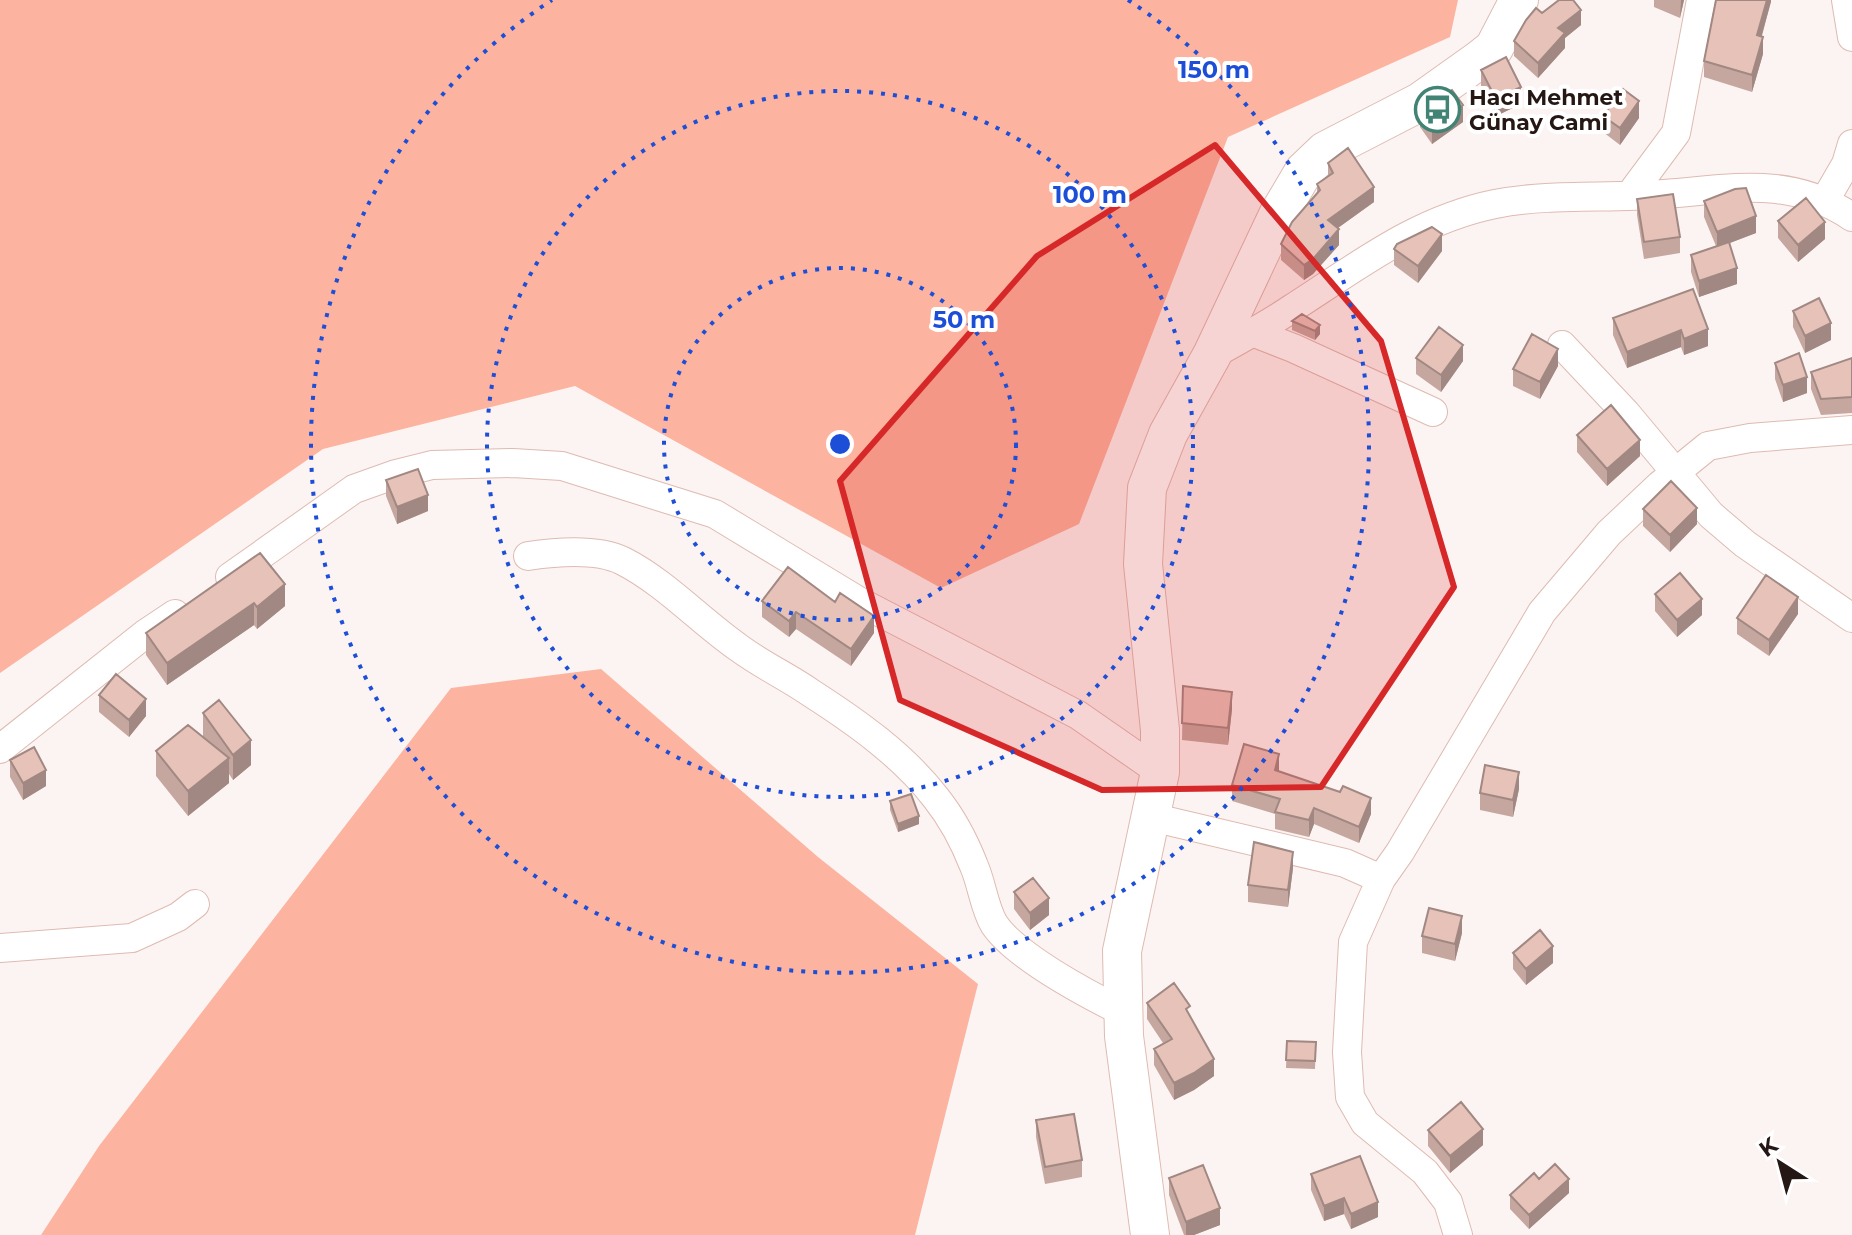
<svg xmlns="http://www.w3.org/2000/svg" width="1852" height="1235" viewBox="0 0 1852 1235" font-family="Montserrat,sans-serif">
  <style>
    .forest { fill: #fcb39f }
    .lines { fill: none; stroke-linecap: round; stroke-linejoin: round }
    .street-casing { stroke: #debbb1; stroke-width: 30 }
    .secondary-casing { stroke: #debbb1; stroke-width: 40 }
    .street { stroke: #fff; stroke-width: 28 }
    .secondary { stroke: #fff; stroke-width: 38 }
    .wall { fill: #c6a79f }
    .shaded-wall { fill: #a18882 }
    .building { fill: #e6c2b9; stroke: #a18882; stroke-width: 2 }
    .marked { fill: #d62828; fill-opacity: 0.2; stroke: #d62828; stroke-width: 6; stroke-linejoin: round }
    .ring { fill: none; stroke: #1d4ed8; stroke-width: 4; stroke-dasharray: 4 8 }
    .labels { text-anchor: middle; stroke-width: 8; stroke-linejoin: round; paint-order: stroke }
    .poi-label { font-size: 22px; font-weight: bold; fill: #241714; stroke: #fff; text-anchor: start }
    .centre { fill: #1d4ed8; stroke: #fff; stroke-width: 4 }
    .ring-label { font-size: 24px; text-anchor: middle; font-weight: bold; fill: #1d4ed8; stroke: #fff; stroke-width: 8; stroke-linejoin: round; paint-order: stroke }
  </style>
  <rect width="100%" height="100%" fill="#fcf4f2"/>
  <path class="forest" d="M0 0H1458L1450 37 1228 137 1079 524 941 588 575 386 323 449 0 673Z
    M601 669 818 857 978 984 915 1235H41L99 1146 451 688Z"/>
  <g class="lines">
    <defs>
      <path id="street" d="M1846 0 1852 37
        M1630 195 1676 133 1701 0
        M1824 202 1846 164 1852 144
        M1252 332 1293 348 1433 412
        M1562 345 1626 413 1711 515 1745 544 1852 618
        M1212 355C1239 340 1266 326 1291 309 1357 267 1416 220 1495 204 1551 193 1608 199 1664 194 1734 189 1789 175 1852 217
        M528 556C555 552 597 548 623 561 666 583 700 621 739 648 762 665 788 677 811 693 856 722 903 755 936 798 952 818 965 843 974 866 982 884 984 907 994 924 1015 956 1089 995 1123 1012
        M230 577 354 489 396 474 432 465 513 463 562 466 715 514 862 603 1078 715 1160 772
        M0 749 145 634 175 614
        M1151 817 1345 863 1381 879
        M0 948 132 938 178 917 195 904
        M1458 1235 1448 1202 1425 1172 1365 1123 1350 1097 1347 1052 1353 942 1381 879 1400 852 1542 612 1609 533 1660 485 1708 446 1750 438 1852 430"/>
      <path id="secondary" d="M1150 1235 1124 1036 1122 951 1160 772V730L1143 564 1147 488 1168 434 1212 355 1278 215 1304 171 1325 151 1420 102 1479 60 1494 48 1519 0"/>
    </defs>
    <use href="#street" class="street-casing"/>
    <use href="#secondary" class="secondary-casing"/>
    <use href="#street" class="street"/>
    <use href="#secondary" class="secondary"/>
  </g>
  <path class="wall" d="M1654 0H1684L1680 18 1654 7Z
    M1771 0 1762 36 1763 54 1752 92 1704 77V61L1714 15Z
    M1542 13 1581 25 1565 38V48L1538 78 1514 56V41Z
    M1481 70 1521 104 1496 116 1481 86Z
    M1420 110 1463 122 1432 144 1420 127Z
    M1603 116 1639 118 1620 145 1603 132Z
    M1328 163 1374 202 1338 228 1339 245 1313 274 1304 280 1281 260V244L1317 194V184L1328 176Z
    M1637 199 1680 237V253L1644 259 1637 215Z
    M1704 201 1756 233 1729 243 1737 284 1699 297 1691 272V255L1716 246 1704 217Z
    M1778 221 1825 239 1798 262 1778 238Z
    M1394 249 1442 251 1418 283 1394 265Z
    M1693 289 1708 346 1684 355 1681 347 1627 368 1613 335V318Z
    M1793 311 1831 340 1805 353 1793 327Z
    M1292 321 1320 334 1315 340 1292 330Z
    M1416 358 1463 361 1441 392 1416 374Z
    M1852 358V413L1821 415 1811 389V372Z
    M1775 363 1807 393 1783 402 1775 379Z
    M1558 366 1540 399 1513 386V369Z
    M1577 435 1640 456 1607 486 1577 452Z
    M386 480 428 511 397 524 386 496Z
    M1643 509 1697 524 1670 552 1643 526Z
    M260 553 285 606 257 629 254 625 167 685 146 655V633Z
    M1655 594 1702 615 1677 637 1655 611Z
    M762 601 874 633 851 666 796 629 789 637 762 617Z
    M1798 614 1769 656 1737 634V618Z
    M1183 686 1232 709 1228 745 1182 740Z
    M99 695 146 716 129 737 99 712Z
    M203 713 251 765 233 780 229 774V783L188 816 156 776V751L203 737Z
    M10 760 46 786 23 800 10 777Z
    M1279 771 1371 814 1359 843 1314 824 1309 837 1275 829V814L1232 801V785Z
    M1519 789 1513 817 1480 810V793Z
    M890 801 919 824 898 832 890 810Z
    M1293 868 1288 907 1248 902V885Z
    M1014 892 1049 915 1030 930 1014 909Z
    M1462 933 1455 961 1422 953V936Z
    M1513 953 1553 963 1526 985 1513 969Z
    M1147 1003 1190 1017 1214 1076 1194 1090 1174 1100 1154 1065V1049L1163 1043 1147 1019Z
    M1287 1041 1316 1042 1315 1069 1286 1068Z
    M1036 1120 1082 1160V1177L1045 1184 1036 1137Z
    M1428 1130 1483 1145 1450 1173 1428 1146Z
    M1311 1174 1378 1217 1351 1229 1344 1214 1324 1221 1311 1190Z
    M1169 1178 1220 1225 1194 1235H1184L1169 1195Z
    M1539 1179 1569 1193 1529 1229 1510 1209V1195Z"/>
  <path class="shaded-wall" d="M1681 0H1684L1680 18Z
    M1767 0H1771V2L1757 52V35Z
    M1581 10V25L1565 38V48L1538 78V63L1558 28Z
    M1763 37V54L1752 92V75Z
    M1521 87V104L1496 116V99Z
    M1639 101V118L1620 145V128Z
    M1463 105V122L1432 144V127Z
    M1374 187V202L1328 235V220Z
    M1756 216V233L1717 248V232Z
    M1825 222V239L1798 262V245Z
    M1339 229V245L1313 274 1304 280V265Z
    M1442 234V251L1418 283V266Z
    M1737 268V284L1699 297V281Z
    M1831 323V340L1805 353V336Z
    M1320 325V334L1315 340V331Z
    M1708 329V346L1684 355V339Z
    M1681 330V347L1627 368V352Z
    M1463 345V361L1441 392V375Z
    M1558 349V366L1540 399V382Z
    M1807 377V393L1783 402V385Z
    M1640 440V456L1607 486V469Z
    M428 495V511L397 524V507Z
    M1697 508V524L1670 552V535Z
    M285 584V606L257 629V607Z
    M1798 597V614L1769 656V640Z
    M1702 599V615L1677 637V620Z
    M254 603V625L167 685V663Z
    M796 612V629L789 637V621Z
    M874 616V633L851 666V649Z
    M1232 692V709L1228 745V728Z
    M146 699V716L129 737V720Z
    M251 740V765L233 780V755Z
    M1279 754V771L1275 770Z
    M229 758V783L188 816V791Z
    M46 770V786L23 800V783Z
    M1519 772V789L1513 817V800Z
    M1371 798V814L1359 843V827Z
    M1314 808V824L1309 837V820Z
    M919 816V824L898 832V824Z
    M1293 852V868L1288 907V890Z
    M1049 898V915L1030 930V913Z
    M1462 916V933L1455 961V944Z
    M1553 946V963L1526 985V969Z
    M1214 1059V1076L1194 1090 1174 1100V1083Z
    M1483 1129V1145L1450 1173V1156Z
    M1569 1179V1193L1529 1229V1215Z
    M1344 1198V1214L1324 1221V1206Z
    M1378 1202V1217L1351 1229V1214Z
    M1220 1208V1225L1194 1235H1186V1222Z"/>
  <path class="building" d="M1559 0H1573L1581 10 1558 28 1565 33 1538 63 1514 41 1526 20 1536 8 1542 13Z
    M1716 0H1767L1757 35 1763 37 1752 75 1704 61Z
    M1506 57 1521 87 1496 99 1481 70Z
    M1623 89 1639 101 1620 128 1603 116Z
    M1452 90 1463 105 1432 127 1420 110Z
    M1348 148 1374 187 1328 220 1339 229 1313 259 1304 265 1281 244 1292 222 1320 190 1317 184 1333 173 1328 163Z
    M1746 188 1756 216 1717 232 1704 201 1735 189Z
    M1673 194 1680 237 1644 242 1637 199Z
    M1806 198 1825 222 1798 245 1778 221Z
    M1432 227 1442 234 1418 266 1394 249 1397 244Z
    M1729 242 1737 268 1699 281 1691 255Z
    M1693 289 1708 329 1684 339 1681 330 1627 352 1613 318Z
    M1819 298 1831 323 1805 336 1793 311Z
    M1302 314 1320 325 1315 331 1292 321Z
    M1439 327 1463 345 1441 375 1416 358Z
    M1532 334 1558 349 1540 382 1513 369Z
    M1799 353 1807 377 1783 385 1775 363Z
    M1852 358V397L1821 399 1811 372Z
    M1611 405 1640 440 1607 469 1577 435Z
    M418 469 428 495 397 507 386 480Z
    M1671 481 1697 508 1670 535 1643 509Z
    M260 553 285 584 257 607 254 603 167 663 146 633Z
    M788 567 835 602 840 593 874 616 851 649 796 612 789 621 762 601Z
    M1680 573 1702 599 1677 620 1655 594Z
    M1766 575 1798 597 1769 640 1737 618Z
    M116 674 146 699 129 720 99 695Z
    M1183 686 1232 692 1228 728 1182 723Z
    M219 700 251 740 233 755 203 713Z
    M188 725 229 758 188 791 156 751Z
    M1244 744 1279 754 1275 770 1340 792 1343 786 1371 798 1359 827 1314 808 1309 820 1275 812 1280 799 1232 785Z
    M34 747 46 770 23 783 10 760Z
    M1485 765 1519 772 1513 800 1480 793Z
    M911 794 919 816 898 824 890 801Z
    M1254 842 1293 852 1288 890 1248 885Z
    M1033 878 1049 898 1030 913 1014 892Z
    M1429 908 1462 916 1455 944 1422 936Z
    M1540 930 1553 946 1526 969 1513 953Z
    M1174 983 1190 1006 1186 1009 1214 1059 1194 1073 1174 1083 1154 1049 1172 1039 1147 1003Z
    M1287 1041 1316 1042 1315 1061 1286 1060Z
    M1461 1102 1483 1129 1450 1156 1428 1130Z
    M1074 1114 1082 1160 1045 1167 1036 1120Z
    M1360 1156 1378 1202 1351 1214 1344 1198 1324 1206 1311 1174Z
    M1555 1164 1569 1179 1529 1215 1510 1195 1534 1173 1539 1179Z
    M1203 1165 1220 1208 1186 1222 1169 1178Z"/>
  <path class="marked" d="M1215 145 1381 341 1454 587 1321 787 1102 790 900 700 840 481 1037 256Z"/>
  <g class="ring">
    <circle cx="840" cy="444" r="176"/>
    <circle cx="840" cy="444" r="353"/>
    <path d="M1128 0A529 529 0 1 1 552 0"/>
  </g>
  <defs>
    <symbol id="bus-ring" viewBox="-11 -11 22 22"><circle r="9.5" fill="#fff" stroke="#418375" stroke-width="1.5"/><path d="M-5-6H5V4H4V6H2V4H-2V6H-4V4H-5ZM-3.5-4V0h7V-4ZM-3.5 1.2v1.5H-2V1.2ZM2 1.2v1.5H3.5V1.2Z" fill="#418375"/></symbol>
  </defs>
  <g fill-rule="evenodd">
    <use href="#bus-ring" x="1412" y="84" width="51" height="51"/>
  </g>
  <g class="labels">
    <g class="poi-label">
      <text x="1469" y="105">Hacı Mehmet<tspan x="1469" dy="25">Günay Cami</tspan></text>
    </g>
  </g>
  <circle cx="840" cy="444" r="12" class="centre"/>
  <g class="ring-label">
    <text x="1214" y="78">150 m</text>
    <text x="1090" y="203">100 m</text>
    <text x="964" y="328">50 m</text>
  </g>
  <g transform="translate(1780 1163) rotate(324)" stroke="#ffffff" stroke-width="6" paint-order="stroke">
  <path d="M0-6L14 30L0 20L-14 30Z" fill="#241714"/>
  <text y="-12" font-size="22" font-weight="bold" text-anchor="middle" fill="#241714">K</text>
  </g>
</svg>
